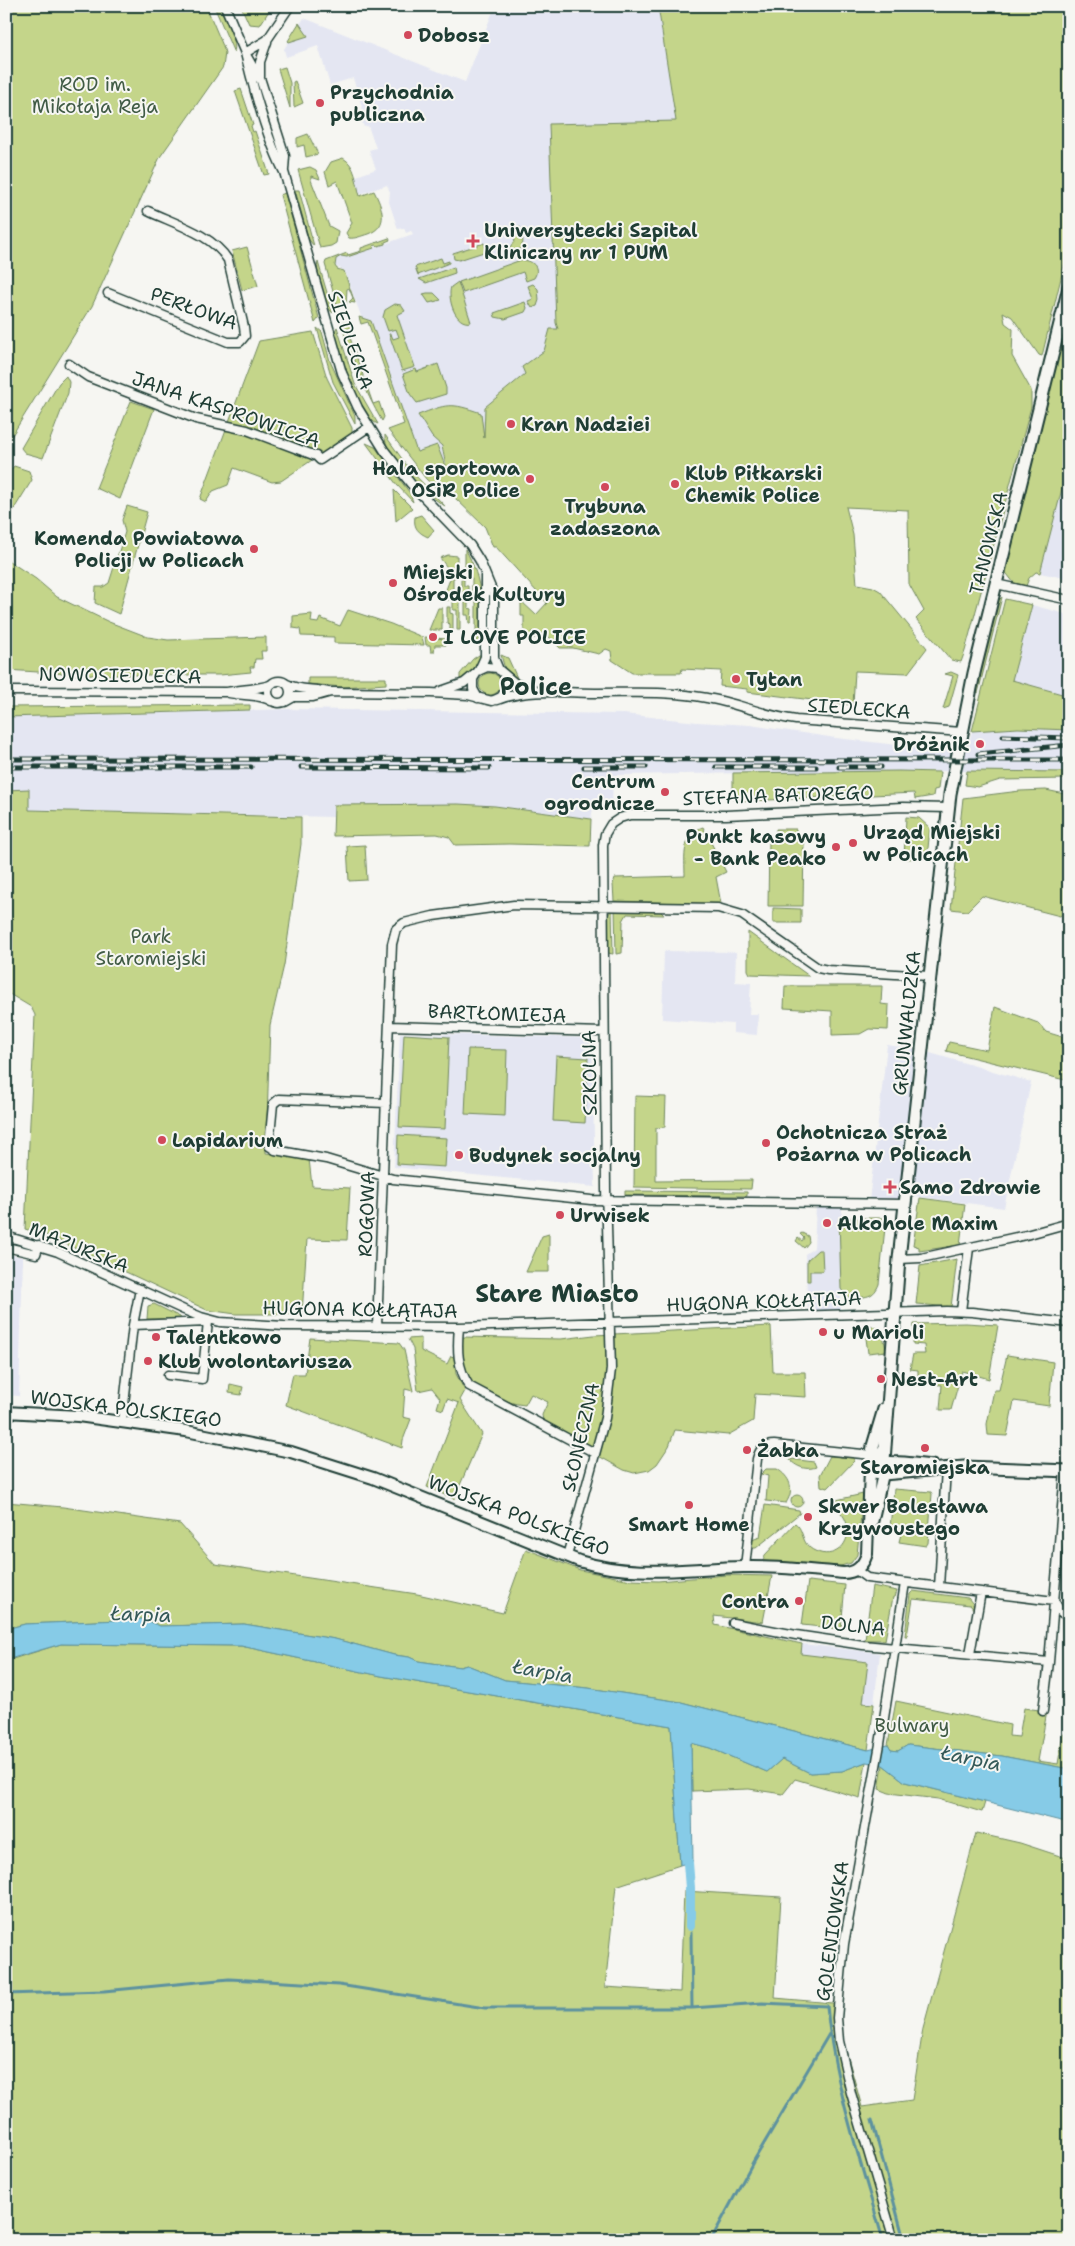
<svg xmlns="http://www.w3.org/2000/svg" width="1075" height="2246" viewBox="0 0 1075 2246" font-family="'Shantell Sans',sans-serif">
  <style>
    .built { fill: #e4e6f2 }
    .green { fill: #c4d58a; stroke: #72895f }
    .water { fill: #86cbe7; stroke: #5d929f }
    .lines { fill: none; stroke-linecap: round; stroke-linejoin: round }
    .stream { stroke: #5d929f; stroke-width: 3 }
    .canal { stroke: #86cbe7; stroke-width: 10 }
    .minor-casing { stroke: #1f3d34; stroke-width: 11 }
    .tertiary-casing { stroke: #1f3d34; stroke-width: 14 }
    .secondary-casing { stroke: #1f3d34; stroke-width: 15 }
    .minor { stroke: #f6f6f2; stroke-width: 8 }
    .tertiary { stroke: #f6f6f2; stroke-width: 10 }
    .secondary { stroke: #f6f6f2; stroke-width: 11 }
    .rail-casing { stroke: #1f3d34; stroke-width: 5 }
    .rail { stroke: #f6f6f2; stroke-width: 3; stroke-dasharray: 9; stroke-linecap: butt }
    .poi-dot { fill: #d1495b; stroke: #f6f6f2; stroke-width: 2 }
    .labels { text-anchor: middle; stroke-width: 4; stroke-linejoin: round; paint-order: stroke }
    .poi-label { font-size: 19px; font-weight: bold; fill: #1f3d34; stroke: #f6f6f2; text-anchor: start }
    .park-label { font-size: 19px; fill: #405b45; stroke: #f6f6f2 }
    .street-label { font-size: 19px; fill: #1f3d34; stroke: #f6f6f2 }
    .water-label { font-size: 20px; font-style: italic; fill: #345958; stroke: #f6f6f2 }
    .district-label { font-size: 24px; font-weight: bold; fill: #1f3d34; stroke: #f6f6f2 }
  </style>
  <rect width="100%" height="100%" fill="#f6f6f2"/>
  <filter id="ink" filterUnits="userSpaceOnUse"><feTurbulence type="fractalNoise" baseFrequency=".02" numOctaves="2"/><feDisplacementMap in="SourceGraphic" scale="10" xChannelSelector="R" yChannelSelector="G"/><feConvolveMatrix kernelMatrix="1 2 1 2 8 2 1 2 1" color-interpolation-filters="sRGB"/></filter>
  <g filter="url(#ink)">
    <path class="built" d="M495 6H658L676 121 563 344 485 407 484 440 478 468 449 478 437 446 417 453 371 321 362 319 345 271 335 266 336 259 339 256 347 257 413 234 411 231 406 233 404 228 398 229 389 202 390 192 387 185 360 194 354 177 376 169 369 150 376 148 368 126 364 127 362 122 366 120 353 78 330 85 318 46 286 57 284 49 304 18 465 82Z
      M1069 462V579L1040 573Z
      M1032 605 1069 615V696L1012 680Z
      M288 709 624 714 697 722 750 725 836 738 915 747H968L972 731 1018 728 1069 730V771H899L613 775 612 810 593 808 591 819 495 806 458 804 334 805 333 817 29 810V790H6V717Z
      M664 951 736 952 735 982 751 983 749 1014H758L757 1035 733 1033V1024L662 1019Z
      M400 1033 592 1038 595 1187 394 1167Z
      M887 1045 919 1050 902 1201H869Z
      M923 1051 1031 1082 1004 1208 907 1195Z
      M816 1205 842 1206 841 1311 808 1313 805 1254 814 1248Z
      M6 1254 23 1257 19 1396 6 1395Z
      M802 1644 880 1653 874 1704 863 1703 800 1654Z"/>
    <path class="green" d="M6 6H206L223 46 225 53 223 67 160 157 92 306 6 445Z
      M214 6H219C225 19 238 39 234 53Z
      M241 6H272L260 25 249 24Z
      M658 6H1069V245L1042 356 1039 355 1012 317 1003 312 1005 323 1013 329 1012 356 1031 390V407L965 651 961 662 951 660 916 619 924 611 909 584 908 510 846 507 853 535 857 584 873 587 880 591 927 648 908 673 855 671 853 705 747 692V689L720 686 721 671 682 669 681 673H632L612 660 611 651 606 649 599 654 573 648H560L546 634 531 632 535 638H524V616H521V601L536 615 547 603 496 547H493L485 527 453 496 436 488 426 479 388 430 404 424 368 322 361 324 359 317 371 321 417 452 437 445 447 471 442 446 432 437 418 415C447 404 450 402 481 413L484 438 485 407 525 374 522 367 544 351 550 329H558L556 323 549 124 676 121Z
      M299 23 308 36 289 42 288 41Z
      M285 67 290 83V108L278 69Z
      M295 81 303 103 294 107 293 82Z
      M241 89 253 125 251 126 253 132 255 131 269 174 264 175 235 91Z
      M308 134 318 154 306 157 304 145 297 147V138Z
      M343 158C356 165 356 183 360 196L374 191C382 207 390 226 368 234 361 236 355 239 349 238L346 233 352 223 337 181 329 185 325 172 331 162Z
      M310 167 316 170 320 179 311 176V180L329 226 338 231 336 243 331 246 320 248 298 170Z
      M295 190H299L314 246 309 240Z
      M285 193 319 318 315 323 280 195Z
      M520 227C524 241 526 248 511 254L509 248 515 241 512 229Z
      M389 238 390 240 385 242V244L378 246 377 245 373 246 374 248 347 257 341 256 336 259 335 266 337 269 344 271 355 303 349 302 353 298 349 288 347 289 346 305H337L325 264 326 261 347 253 348 255 361 251V248Z
      M484 243 486 248 492 246 493 249 459 260 454 259 453 253Z
      M247 247 258 286 242 290 232 251Z
      M441 258 443 263 449 261V263L418 275 415 267Z
      M521 260C532 260 541 267 534 278L526 281 523 272 463 293 459 282Z
      M318 262 333 313C325 309 315 271 318 262Z
      M454 267 455 273 426 283 419 279Z
      M458 282 471 322C455 326 447 298 451 287Z
      M533 284 538 289 539 300 537 306 532 308 528 301 533 299 528 286Z
      M427 293H434L441 300 429 303 423 294Z
      M525 302 527 308 525 312 505 319 495 317 494 313Z
      M395 304 401 305 405 311 397 315 415 367 402 371 389 334H391L393 339 399 337 396 329 388 331 383 317 385 310Z
      M1069 308V462L1040 573 1036 572 1029 578 1026 586 1014 583 1004 570Z
      M348 322 353 327 347 329 373 404 379 402 384 417 382 421C364 390 352 358 341 323Z
      M337 327 355 384 378 424C361 420 339 350 334 333Z
      M317 328 322 332 330 361 355 416V424L333 382Z
      M313 332 327 378 352 428V433L281 481 272 482 234 468 228 485 213 491 206 502 200 499 259 341Z
      M438 364 446 388V394L417 403 410 394 403 374 416 369 417 372Z
      M66 376 69 382 68 393 43 458 25 453 21 448 59 383Z
      M131 401 154 409 120 499 96 488Z
      M385 435 410 470 445 506C429 497 382 454 385 435Z
      M366 443 375 447 410 493 413 502 397 485Z
      M14 466 29 471 32 480 6 522V476Z
      M394 490 412 508 396 521Z
      M127 506 147 512 119 614 95 603 96 587H103L109 583 125 532 122 520Z
      M421 515 434 530 428 537C419 533 413 528 415 517Z
      M465 549C484 580 482 611 482 645H476V601H472V578H468L469 571H465Z
      M448 555 457 556V577L453 578V593H450L449 600H442L452 574 440 558Z
      M6 559 36 579 57 597 109 622 148 637 168 640 266 637V651H261L262 659H255L254 667H250L251 672 220 675H86L6 670Z
      M461 579H464V586H468V608L472 609 471 623H469L468 615H465V593H461Z
      M1002 597 978 693 976 691 997 602Z
      M453 598H460V630H457V610H453Z
      M1005 599 1032 605 1012 680 1069 696V730L1018 728 972 731Z
      M447 607H450V613L453 614V631L450 630V624L447 623Z
      M438 608H442V630H429Z
      M348 610 391 624 422 637 424 645 334 643V637L301 636 300 629 293 628V616L312 614 311 622 318 623 320 618 340 626Z
      M425 637 446 639V645H435L434 652H431L430 645H426Z
      M479 655H481C478 665 470 676 460 680V674L473 659Z
      M501 655 508 658 518 680 505 669Z
      M951 672 958 675 949 707 943 709 953 676 945 674Z
      M479 684a11 11 0 1 1 22 0a11 11 0 1 1-22 0Z
      M308 678H386V684L343 687 308 684Z
      M250 705V710L6 717V707Z
      M899 771 940 772 938 789 934 790 933 796 915 799 914 793 748 801 733 799V773Z
      M967 771 1069 772V779L1000 780 978 787 965 785Z
      M29 789V810L301 817V844L284 965 270 1025 266 1153 309 1159 312 1186 350 1188 347 1240 307 1239 302 1314H236L207 1310 49 1236 25 1229 35 1015 31 1007 6 992V790Z
      M1046 790 1069 795V910L1060 916 982 896 967 911 951 909 963 798 1020 791Z
      M458 804 495 806 591 819 590 846 509 844 455 845 449 837 437 834 333 836 334 805Z
      M906 817 919 818 930 828 927 858 904 859Z
      M703 827 726 872 716 877 721 904 614 901 613 884 615 878 685 876C685 858 681 834 703 827Z
      M776 829H796V838H776Z
      M769 840 804 841 803 906H768Z
      M365 845 367 880 349 881 347 846Z
      M615 908 658 909 664 915 627 914 623 921 622 953 616 954Z
      M773 908 801 909V923H773Z
      M612 909 613 954 608 953 607 917Z
      M748 932 809 976 750 974 748 970Z
      M785 986H882L881 1004 889 1005 888 1030 869 1029 860 1034 832 1035V1011L784 1008Z
      M995 1007 1038 1023 1046 1032 1069 1039V1081L946 1051 949 1042 987 1050Z
      M404 1034 449 1037 445 1129 399 1127Z
      M468 1049 507 1050 505 1116 465 1114Z
      M556 1056 588 1058 585 1123 553 1121Z
      M635 1096 666 1097 665 1127 656 1128V1181L752 1180 751 1189 634 1187Z
      M398 1135 447 1138 445 1167 397 1164Z
      M625 1191 747 1192V1196L625 1195Z
      M920 1198 965 1204 960 1245 919 1251V1247L913 1245Z
      M839 1218H886L879 1284C873 1300 862 1297 847 1297L841 1289Z
      M802 1233 808 1236 809 1242 804 1248 796 1241 798 1238 802 1241 804 1238 800 1234Z
      M549 1234V1272H526L542 1236Z
      M818 1250H822L823 1271H810V1281H807V1260Z
      M957 1259 951 1307 916 1304 920 1266Z
      M154 1304 180 1317 181 1319H147L148 1306Z
      M966 1323 998 1325 989 1379 962 1371 951 1410H940L942 1385 918 1383V1370L910 1369 913 1354H925L924 1345 913 1344 914 1324Z
      M864 1324C881 1326 884 1336 886 1351L868 1353Z
      M771 1326 773 1372H805L806 1397 755 1394 753 1421 728 1435 675 1430 669 1446 657 1464 649 1470 634 1473 624 1470 544 1426 542 1415 548 1402 531 1394 525 1405C505 1403 468 1392 463 1369 461 1359 462 1347 461 1337L561 1339 594 1335Z
      M310 1338 399 1343 404 1350 413 1391 405 1389 403 1417 411 1419 403 1440 402 1448 286 1405 293 1374H305Z
      M421 1338V1351L447 1364 451 1356 454 1357 456 1374 465 1391 460 1400 482 1434 454 1499 427 1487 459 1403 447 1399 443 1410 437 1408 440 1398 432 1388 418 1391 413 1349 408 1339Z
      M1007 1355 1053 1362 1049 1406 1014 1401 1007 1436 988 1435 987 1424 994 1390H999Z
      M230 1384 243 1387 241 1395 229 1393Z
      M784 1450 788 1451 791 1459 814 1462 816 1467C802 1472 789 1463 784 1450Z
      M830 1456 854 1458V1461L828 1488 821 1486 820 1475Z
      M766 1469H777C790 1477 795 1489 786 1503L766 1501 768 1476 761 1474Z
      M894 1489 931 1492 932 1494 928 1543 926 1546 899 1542 902 1530 890 1527Z
      M863 1494 857 1555 851 1563 837 1567 763 1561 765 1555 795 1523C805 1530 800 1544 815 1551 842 1564 862 1528 835 1507L836 1500Z
      M791 1501a6 6 0 1 1 12 0a6 6 0 1 1-12 0Z
      M6 1502 63 1507 180 1524 215 1564 417 1594 503 1613 526 1549 580 1570 631 1580 658 1581 726 1575 772 1576 763 1622 714 1616 715 1625 802 1644 801 1654 868 1662 863 1703 874 1704 868 1750 681 1702 588 1688 505 1680 467 1665 460 1667 418 1661 409 1657 394 1655 335 1639 244 1624 160 1626 144 1619 25 1624 6 1629Z
      M765 1505 799 1510 800 1513 756 1548H751L752 1540 760 1537Z
      M808 1581 845 1585 841 1629 802 1625Z
      M872 1586 897 1591 895 1597H893L885 1640H865Z
      M913 1591 968 1598 973 1604 975 1611 970 1605 913 1599 907 1636H905L910 1594Z
      M61 1644 241 1646 381 1676 671 1726 680 1865 616 1886 605 1987 680 1992 684 1891 781 1897 775 1998 832 2003 842 2005 841 2033 862 2107 912 2100 923 2029 976 1833 1020 1843 1069 1859V2240H6V1661Z
      M896 1701 1010 1725 1009 1736 1019 1737 1024 1708 1047 1711 1038 1761 1058 1764 1063 1734 1069 1735V1769L1002 1756 908 1745 898 1751 891 1750 888 1745Z
      M691 1743 710 1748 767 1772 782 1759 810 1773 842 1771 866 1762 860 1798 795 1779 783 1794 749 1789 692 1791Z
      M883 1765 905 1782 985 1802 982 1812 938 1799 889 1793 879 1789Z"/>
    <path class="water" d="M144 1619 160 1626 244 1624 335 1639 394 1655 409 1657 418 1661 460 1667 467 1665 505 1680 588 1688 681 1702 868 1750 888 1745 891 1750 898 1751 908 1745 1002 1756 1069 1769V1823L905 1782 883 1765 866 1762 842 1771 810 1773 782 1759 767 1772 710 1748 691 1743 693 1861 680 1865 671 1726 381 1676 241 1646 61 1644 6 1660V1629L25 1624Z"/>
    <g class="lines">
      <path class="stream" d="M691 1933 692 2008 762 2003 827 2006C834 2086 861 2162 883 2240
        M6 1994 104 1991 229 1979 339 1985 485 2008H692
        M872 2120 904 2240
        M711 2240 753 2162 829 2034"/>
      <path class="canal" d="M688 1863 690 1888V1926"/>
      <defs>
        <path id="minor" d="M225 6 245 53 261 81 285 156 284 170
          M245 53C254 91 266 137 284 172L342 373 358 408 384 450 411 484 470 545 480 561 494 595V658L499 670
          M245 53 267 40 290 6
          M260 77V62L267 42
          M108 293 228 342H240L245 336 244 327 228 260C212 234 175 224 148 211
          M69 364 88 377 196 419 247 430 316 456 320 460 369 427
          M996 584 1069 600
          M479 670 485 657V576
          M268 692a11 11 0 1 1 22 0a11 11 0 1 1-22 0Z
          M287 684C299 691 315 688 329 692
          M6 691 227 692C240 689 263 689 272 684
          M441 691 464 683 475 674
          M229 693C242 696 261 694 271 701
          M478 698 473 689V679L478 671 487 667 497 668 516 684 539 691
          M497 700C528 688 567 693 599 693 635 693 672 691 707 698 737 703 765 716 796 720L962 732
          M285 702 294 697H313L331 692 431 693 468 695 492 701 501 697 505 691 507 684 504 675
          M389 1026 604 1032
          M386 1103 279 1099 273 1104 269 1146 275 1150 326 1159 393 1179 591 1200 905 1204
          M6 1236 58 1252 184 1310 201 1317 220 1322 284 1326 459 1327 947 1311 972 1312 1069 1323
          M6 1247 36 1254 39 1245
          M899 1259 921 1258 1026 1235 1069 1223
          M961 1311 969 1248
          M133 1325 208 1322
          M377 1327 392 944 396 929 404 923 433 916 514 905 718 908 742 915 818 968 828 970 929 976
          M459 1327C457 1349 457 1367 469 1386L595 1453
          M168 1375 202 1379 208 1322
          M122 1422 133 1325 140 1289
          M567 1556 605 1418 611 1369 606 1189 603 845 605 834 611 824 620 818 630 815H726L903 807 948 808
          M745 1567 757 1459C760 1448 764 1445 774 1445L872 1455 879 1453 886 1445
          M856 1570 867 1578 1054 1601 1061 1612 1069 1618
          M939 1587 946 1468
          M733 1623 796 1635 863 1645 1049 1662
          M970 1654 981 1592
          M1043 1711 1049 1662 1065 1471
          M894 2240 851 2093 839 2041 837 2018 844 1944 880 1744 905 1583"/>
        <path id="tertiary" d="M6 1412 78 1416 186 1431 291 1452 373 1478 579 1561C634 1578 687 1568 743 1567 776 1566 810 1570 843 1573 856 1573 863 1566 867 1554L870 1468
          M872 1523 883 1474"/>
        <path id="secondary" d="M878 1462 904 1463 932 1466
          M870 1468 874 1472 883 1474 964 1467 1069 1471
          M870 1468 873 1446 884 1409
          M883 1474 899 1259 950 794 974 673 1069 287"/>
      </defs>
      <use href="#minor" class="minor-casing"/>
      <use href="#tertiary" class="tertiary-casing"/>
      <use href="#secondary" class="secondary-casing"/>
      <use href="#minor" class="minor"/>
      <use href="#tertiary" class="tertiary"/>
      <use href="#secondary" class="secondary"/>
      <defs>
        <path id="rail" d="M1003 736 1069 738
          M978 754 1069 745
          M6 759 1069 760
          M6 767H251
          M301 767 489 768
          M584 767H646
          M716 767H816
          M839 767H881"/>
      </defs>
      <use href="#rail" class="rail-casing"/>
      <use href="#rail" class="rail"/>
    </g>
  </g>
  <g class="poi-dot">
    <circle cx="408" cy="35" r="5"/>
    <circle cx="320" cy="103" r="5"/>
    <path d="M470.5 233.5h5v5h5v5h-5v5h-5v-5h-5v-5h5z"/>
    <circle cx="511" cy="424" r="5"/>
    <circle cx="530" cy="479" r="5"/>
    <circle cx="675" cy="484" r="5"/>
    <circle cx="605" cy="487" r="5"/>
    <circle cx="254" cy="549" r="5"/>
    <circle cx="393" cy="583" r="5"/>
    <circle cx="433" cy="637" r="5"/>
    <circle cx="736" cy="679" r="5"/>
    <circle cx="980" cy="744" r="5"/>
    <circle cx="665" cy="792" r="5"/>
    <circle cx="853" cy="843" r="5"/>
    <circle cx="836" cy="847" r="5"/>
    <circle cx="162" cy="1140" r="5"/>
    <circle cx="766" cy="1143" r="5"/>
    <circle cx="459" cy="1155" r="5"/>
    <path d="M887.5 1179.5h5v5h5v5h-5v5h-5v-5h-5v-5h5z"/>
    <circle cx="560" cy="1215" r="5"/>
    <circle cx="827" cy="1223" r="5"/>
    <circle cx="823" cy="1332" r="5"/>
    <circle cx="156" cy="1337" r="5"/>
    <circle cx="148" cy="1361" r="5"/>
    <circle cx="881" cy="1379" r="5"/>
    <circle cx="925" cy="1448" r="5"/>
    <circle cx="747" cy="1450" r="5"/>
    <circle cx="689" cy="1505" r="5"/>
    <circle cx="808" cy="1517" r="5"/>
    <circle cx="799" cy="1601" r="5"/>
  </g>
  <g class="labels">
    <g class="poi-label">
      <text x="418" y="42">Dobosz</text>
      <text x="330" y="99">Przychodnia<tspan x="330" dy="22">publiczna</tspan></text>
      <text x="484" y="237">Uniwersytecki Szpital<tspan x="484" dy="22">Kliniczny nr 1 PUM</tspan></text>
      <text x="521" y="431">Kran Nadziei</text>
      <text x="520" y="475" text-anchor="end">Hala sportowa<tspan x="520" dy="22">OSiR Police</tspan></text>
      <text x="685" y="480">Klub Piłkarski<tspan x="685" dy="22">Chemik Police</tspan></text>
      <text x="605" y="513" text-anchor="middle">Trybuna<tspan x="605" dy="22">zadaszona</tspan></text>
      <text x="244" y="545" text-anchor="end">Komenda Powiatowa<tspan x="244" dy="22">Policji w Policach</tspan></text>
      <text x="403" y="579">Miejski<tspan x="403" dy="22">Ośrodek Kultury</tspan></text>
      <text x="443" y="644">I LOVE POLICE</text>
      <text x="746" y="686">Tytan</text>
      <text x="970" y="751" text-anchor="end">Dróżnik</text>
      <text x="655" y="788" text-anchor="end">Centrum<tspan x="655" dy="22">ogrodnicze</tspan></text>
      <text x="863" y="839">Urząd Miejski<tspan x="863" dy="22">w Policach</tspan></text>
      <text x="826" y="843" text-anchor="end">Punkt kasowy<tspan x="826" dy="22">- Bank Peako</tspan></text>
      <text x="776" y="1139">Ochotnicza Straż<tspan x="776" dy="22">Pożarna w Policach</tspan></text>
      <text x="172" y="1147">Lapidarium</text>
      <text x="469" y="1162">Budynek socjalny</text>
      <text x="900" y="1194">Samo Zdrowie</text>
      <text x="570" y="1222">Urwisek</text>
      <text x="837" y="1230">Alkohole Maxim</text>
      <text x="833" y="1339">u Marioli</text>
      <text x="166" y="1344">Talentkowo</text>
      <text x="158" y="1368">Klub wolontariusza</text>
      <text x="891" y="1386">Nest-Art</text>
      <text x="757" y="1457">Żabka</text>
      <text x="925" y="1474" text-anchor="middle">Staromiejska</text>
      <text x="818" y="1513">Skwer Bolesława<tspan x="818" dy="22">Krzywoustego</tspan></text>
      <text x="689" y="1531" text-anchor="middle">Smart Home</text>
      <text x="789" y="1608" text-anchor="end">Contra</text>
    </g>
    <g class="park-label">
      <text x="95" y="91">ROD im.<tspan x="95" dy="22">Mikołaja Reja</tspan></text>
      <text x="151" y="943">Park<tspan x="151" dy="22">Staromiejski</tspan></text>
      <text x="912" y="1732">Bulwary</text>
    </g>
    <g class="street-label">
      <text transform="translate(194 308) rotate(20)" y="7">PERŁOWA</text>
      <text transform="translate(351 340) rotate(71)" y="7">SIEDLECKA</text>
      <text transform="translate(226 409) rotate(19)" y="7">JANA KASPROWICZA</text>
      <text transform="translate(988 543) rotate(-76)" y="7">TANOWSKA</text>
      <text transform="translate(120 675) rotate(1)" y="7">NOWOSIEDLECKA</text>
      <text transform="translate(859 708) rotate(4)" y="7">SIEDLECKA</text>
      <text transform="translate(778 795) rotate(-2)" y="7">STEFANA BATOREGO</text>
      <text transform="translate(497 1013) rotate(2)" y="7">BARTŁOMIEJA</text>
      <text transform="translate(906 1023) rotate(-84)" y="7">GRUNWALDZKA</text>
      <text transform="translate(589 1073) rotate(-91)" y="7">SZKOLNA</text>
      <text transform="translate(366 1214) rotate(-88)" y="7">ROGOWA</text>
      <text transform="translate(79 1247) rotate(22)" y="7">MAZURSKA</text>
      <text transform="translate(764 1301) rotate(-2)" y="7">HUGONA KOŁŁĄTAJA</text>
      <text transform="translate(360 1309) rotate(1)" y="7">HUGONA KOŁŁĄTAJA</text>
      <text transform="translate(126 1408) rotate(7)" y="7">WOJSKA POLSKIEGO</text>
      <text transform="translate(580 1437) rotate(-77)" y="7">SŁONECZNA</text>
      <text transform="translate(519 1515) rotate(21)" y="7">WOJSKA POLSKIEGO</text>
      <text transform="translate(853 1625) rotate(6)" y="7">DOLNA</text>
      <text transform="translate(832 1931) rotate(-82)" y="7">GOLENIOWSKA</text>
    </g>
    <g class="water-label">
      <text transform="translate(141 1614) rotate(2)" y="7">Łarpia</text>
      <text transform="translate(543 1671) rotate(10)" y="7">Łarpia</text>
      <text transform="translate(971 1758) rotate(12)" y="7">Łarpia</text>
    </g>
    <g class="district-label">
      <text x="536" y="695">Police</text>
      <text x="557" y="1302">Stare Miasto</text>
    </g>
  </g>
  <rect width="1075" height="2246" fill="none" stroke="#f6f6f2" stroke-width="25"/>
  <rect x="12" y="12" width="1050" height="2221" fill="none" stroke="#1f3d34" stroke-width="2" filter="url(#ink)"/>
</svg>
